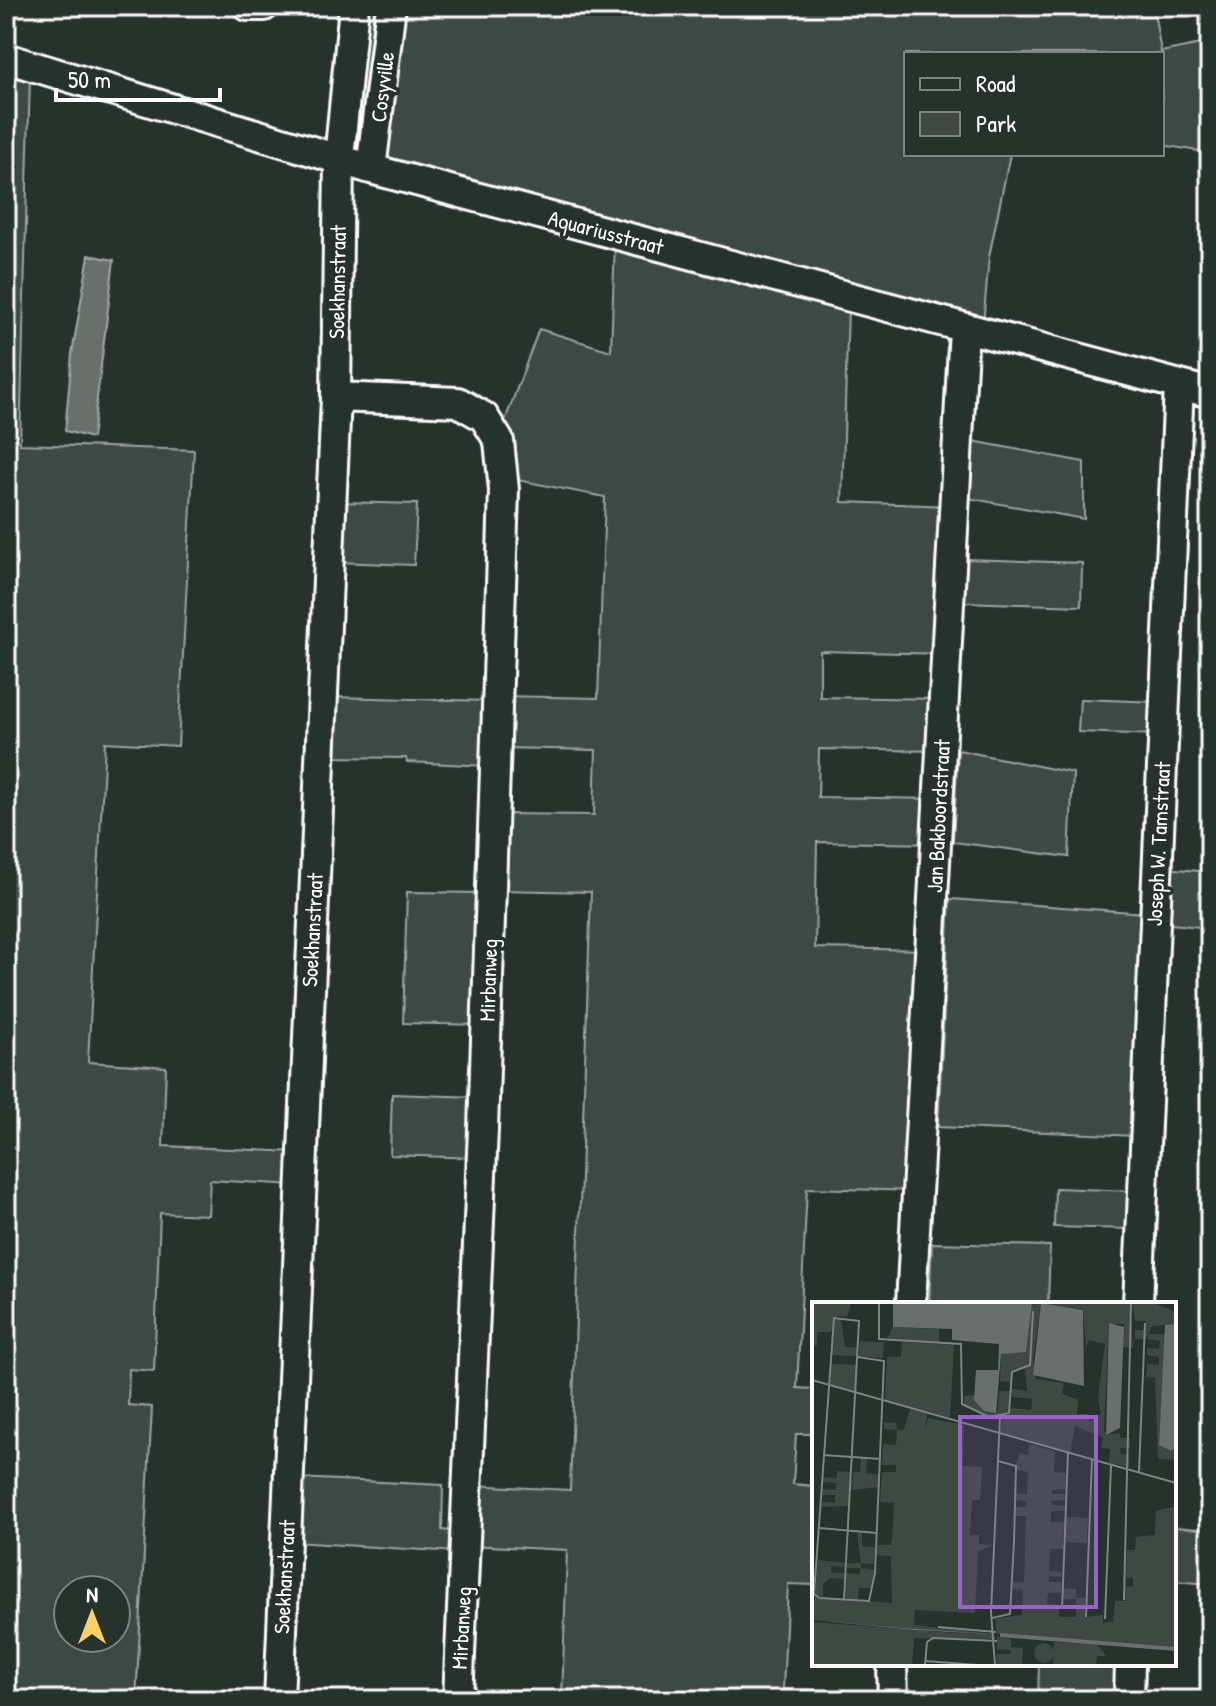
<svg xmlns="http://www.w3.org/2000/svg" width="1216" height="1706" viewBox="0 0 1216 1706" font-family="'Patrick Hand',sans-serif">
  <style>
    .green { fill: #3e4944; stroke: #9ea4a2; stroke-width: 2; fill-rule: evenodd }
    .water { fill: #67706c; stroke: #a4a9a7; stroke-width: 2 }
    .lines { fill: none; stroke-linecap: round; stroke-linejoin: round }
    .minor-casing { stroke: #fff; stroke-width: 34 }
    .minor { stroke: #26332d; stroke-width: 28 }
    .labels { text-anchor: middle; stroke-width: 7; stroke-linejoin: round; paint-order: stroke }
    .street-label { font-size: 22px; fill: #fff; stroke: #26332d }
    .inset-river { fill: none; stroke: #67706c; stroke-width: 4 }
    .inset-road { fill: none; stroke: #7d8581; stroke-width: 2 }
    .view { fill: #9c61cf; fill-opacity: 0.15; stroke: #9c61cf; stroke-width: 4 }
    .inset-edge { fill: none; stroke: #fff; stroke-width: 4 }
  </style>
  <rect width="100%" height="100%" fill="#26332d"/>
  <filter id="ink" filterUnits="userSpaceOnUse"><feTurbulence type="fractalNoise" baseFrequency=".0125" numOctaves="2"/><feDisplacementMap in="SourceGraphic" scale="16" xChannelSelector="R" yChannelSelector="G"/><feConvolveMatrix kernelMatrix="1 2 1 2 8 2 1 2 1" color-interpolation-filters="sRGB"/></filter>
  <g filter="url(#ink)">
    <path class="green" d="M374 6H1153L1161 52 1206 43 1210 6V153L1162 145V54H906V154H1010L989 257 983 325 357 153Z
      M6 69 30 76 20 444 194 450 178 746 105 742 88 1062 166 1067 163 1146 298 1152 296 1185 210 1180 208 1215 160 1213 154 1371 129 1369 128 1405 152 1407 136 1700H6ZM68 1590H116V1638H68Z
      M615 242 848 307 842 502 952 506 947 654 820 651V697L943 699 941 751 819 749 818 797 940 799 939 844 817 842 815 948 933 950 921 1191 807 1188 797 1388 814 1389V1434H796L793 1484 814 1486V1585L788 1584 783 1689 890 1692V1700H562L567 1550 469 1545 472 1485 570 1490 591 892 499 890 501 814 594 815 596 750 502 748 503 696 598 698 605 497 507 478 502 429 539 329 611 351Z
      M972 441 1084 462V519L968 498Z
      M339 502 417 504 414 565 337 562Z
      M966 559 1082 563 1081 606 964 602Z
      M332 697 491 701 488 766 407 762 406 758 330 757Z
      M1080 699 1158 702 1157 735 1078 732Z
      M958 750 1073 773 1069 857 953 842Z
      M1164 868 1210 872V928L1161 923Z
      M407 892 482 893 478 1025 403 1023Z
      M950 899 1145 913 1135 1136 938 1127Z
      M392 1094 478 1097 476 1158 390 1155Z
      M1055 1188 1132 1191 1131 1229 1054 1227Z
      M932 1243 1050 1246 1048 1304H929Z
      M297 1478 443 1485 442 1530 458 1532 457 1552 293 1542Z
      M1174 1527 1210 1530V1584L1174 1581Z
      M1039 1664H1120L1119 1700H1038Z"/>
    <path class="water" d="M89 255 114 260 92 438 65 431 72 354Z"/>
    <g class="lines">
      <defs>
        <path id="minor" d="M248 6H264
          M6 58 371 169 1210 393
          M371 169 391 6
          M336 397 458 402 484 417 499 441 504 490 500 618 483 1129 458 1700
          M911 1304 964 328
          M1138 1304 1179 385
          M892 1664 893 1700
          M279 1700 336 397 339 159 354 6
          M1129 1700 1130 1664"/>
      </defs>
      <use href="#minor" class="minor-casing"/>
      <use href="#minor" class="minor"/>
    </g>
  </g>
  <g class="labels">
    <g class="street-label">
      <text transform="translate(382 87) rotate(-83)" y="8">Cosyville</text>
      <text transform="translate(606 232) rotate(15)" y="8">Aquariusstraat</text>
      <text transform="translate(337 282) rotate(-89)" y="8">Soekhanstraat</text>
      <text transform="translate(938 816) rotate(-87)" y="8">Jan Bakboordstraat</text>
      <text transform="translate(1158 844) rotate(-87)" y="8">Joseph W. Tamstraat</text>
      <text transform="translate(312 930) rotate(-87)" y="8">Soekhanstraat</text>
      <text transform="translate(488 980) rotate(-88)" y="8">Mirbanweg</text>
      <text transform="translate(284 1577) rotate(-87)" y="8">Soekhanstraat</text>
      <text transform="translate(461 1628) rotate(-87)" y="8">Mirbanweg</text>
    </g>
  </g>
  <g transform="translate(812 1302)">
    <rect width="364" height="364" fill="#26332d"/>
    <path d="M0 1H39L35 15 25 14 19 30H6L5 44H0ZM220 1H229L221 58 224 77 252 81 250 92 266 98 265 112H276L278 120 289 112 286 97 293 42 277 38 274 46 271 7 230 1H318L321 46 311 45 312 22H297L292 128 294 133 308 131V136H318V146H308L309 152 317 153V165L297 161 298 147 289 146 291 136 263 124 258 151 188 132 190 115 199 106 219 108 220 97 200 95V87L215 89 213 67 200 68 199 80 188 79 189 52ZM320 1H341L364 10V22L340 24 334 37H323V28H334V19H323ZM29 16 33 45H46L45 54 19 53 21 19ZM81 25 127 27V40L75 37ZM336 32H353L347 143 359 149 364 145V158L346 157 343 76 334 75 335 62 347 63V55L335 53V46L347 47 348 39 336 37ZM48 39 72 40 71 56 47 54ZM90 40 142 43 138 116 73 98 75 55H89ZM19 62 45 63 44 89 18 83ZM187 89H198L197 110 176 114 152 104V94L163 93 186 109ZM98 107 115 112 113 130 116 116 152 123 151 164 170 165 168 198H160L158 233H167V242L181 243 166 250 163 311 103 308 102 323 183 332V337L102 336 100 363H0V320L181 334 0 318V270L3 295 80 301 79 254 65 253V243H79L80 237 82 201 68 200 70 170H84V163H70L71 142 84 143 85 128 72 127V120L84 121 85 128H92ZM217 142 243 149 242 170 254 171V187L240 188V192H253V198L239 199 240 203 253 204V209H239V220H252L251 247H238L237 269 250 270 249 275 237 274V280H249V291H236L235 302 247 303V315H264V297H250V286L264 287V296H273V315L291 313V321L301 320 303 299H313L314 285 321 284V276H314L315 248H323L324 235 343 233 344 209 364 204V345L185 332 183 317 210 313 211 288 201 287V280H212L214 214H204V205H214L215 199 204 198V192H215L216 170 205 168 204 162 208 151 216 153ZM49 157H55L54 171 68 173 67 185 40 188 41 170H48ZM25 169 39 170 37 204 9 205 10 200H23V193H10V187L24 188V181L11 180V175L25 176ZM254 215 276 216 275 241 253 240ZM45 230 50 231V244L63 245 62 262 49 261V266L62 268 61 286H47L46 297H34V271L48 272V266H35V261H49ZM6 258 33 261V265L19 264V271H33L32 277 18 276 11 282V295L3 292ZM185 335 199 337V345L211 346 210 363H184L185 352H199L198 348 185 347ZM242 340 286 343 294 354H285L284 363H241ZM222 351a10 10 0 1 1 20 0a10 10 0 1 1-20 0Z" fill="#3e4944"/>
    <path d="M81 1H220L214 50 189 52 184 111 172 109 162 98 164 68H186L187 42 140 38V27L81 25ZM229 1 271 8 272 84 221 73ZM297 21 312 25 308 126 294 133ZM364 22V145L359 149 347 143 353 23ZM0 318 91 326 182 332 102 328Z" fill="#67706c"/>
    <path class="inset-river" d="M188 333 364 347"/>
    <path class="inset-road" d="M67 1V37L149 42 150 102 177 115 197 111 200 70 218 63 221 9M0 78 364 181M11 153 69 157M327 170 333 21M7 226 65 231M32 297 47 19 22 16 2 292 8 296 57 299 63 271 72 59 46 55M312 298 319 1M250 307 256 151M274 315 280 157M180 316 198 312 202 240 204 164 186 159M293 317 299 163M126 325 184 330M113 359 166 363M113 363 115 340 121 336 185 339M183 363 179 310 188 115"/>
    <path class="view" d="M148 115H284V305H148Z"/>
    <rect width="364" height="364" class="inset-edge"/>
  </g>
  <rect width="1216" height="1706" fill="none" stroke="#26332d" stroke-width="32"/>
  <rect x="16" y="16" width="1184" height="1674" fill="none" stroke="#fff" stroke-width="3" filter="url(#ink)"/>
  <rect x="904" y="52" width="260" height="104" fill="#26332d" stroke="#7d8581" stroke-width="2"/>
  <rect x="920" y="78" width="40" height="12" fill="#26332d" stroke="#7d8581" stroke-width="2"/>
  <text x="976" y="92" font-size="24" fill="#ffffff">Road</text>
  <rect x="920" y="112" width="40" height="24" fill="#3e4944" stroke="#7d8581" stroke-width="2"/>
  <text x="976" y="132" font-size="24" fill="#ffffff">Park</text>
  <g transform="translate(92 1614)"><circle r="38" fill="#26332d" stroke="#7d8581" stroke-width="2"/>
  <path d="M0-6L14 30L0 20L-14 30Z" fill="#ffd166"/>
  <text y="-12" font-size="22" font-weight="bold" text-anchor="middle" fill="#ffffff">N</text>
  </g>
  <path d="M56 88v12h164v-12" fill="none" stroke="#ffffff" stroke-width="4"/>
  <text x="68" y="88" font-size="24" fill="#ffffff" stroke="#26332d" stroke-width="6" paint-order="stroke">50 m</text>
</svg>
